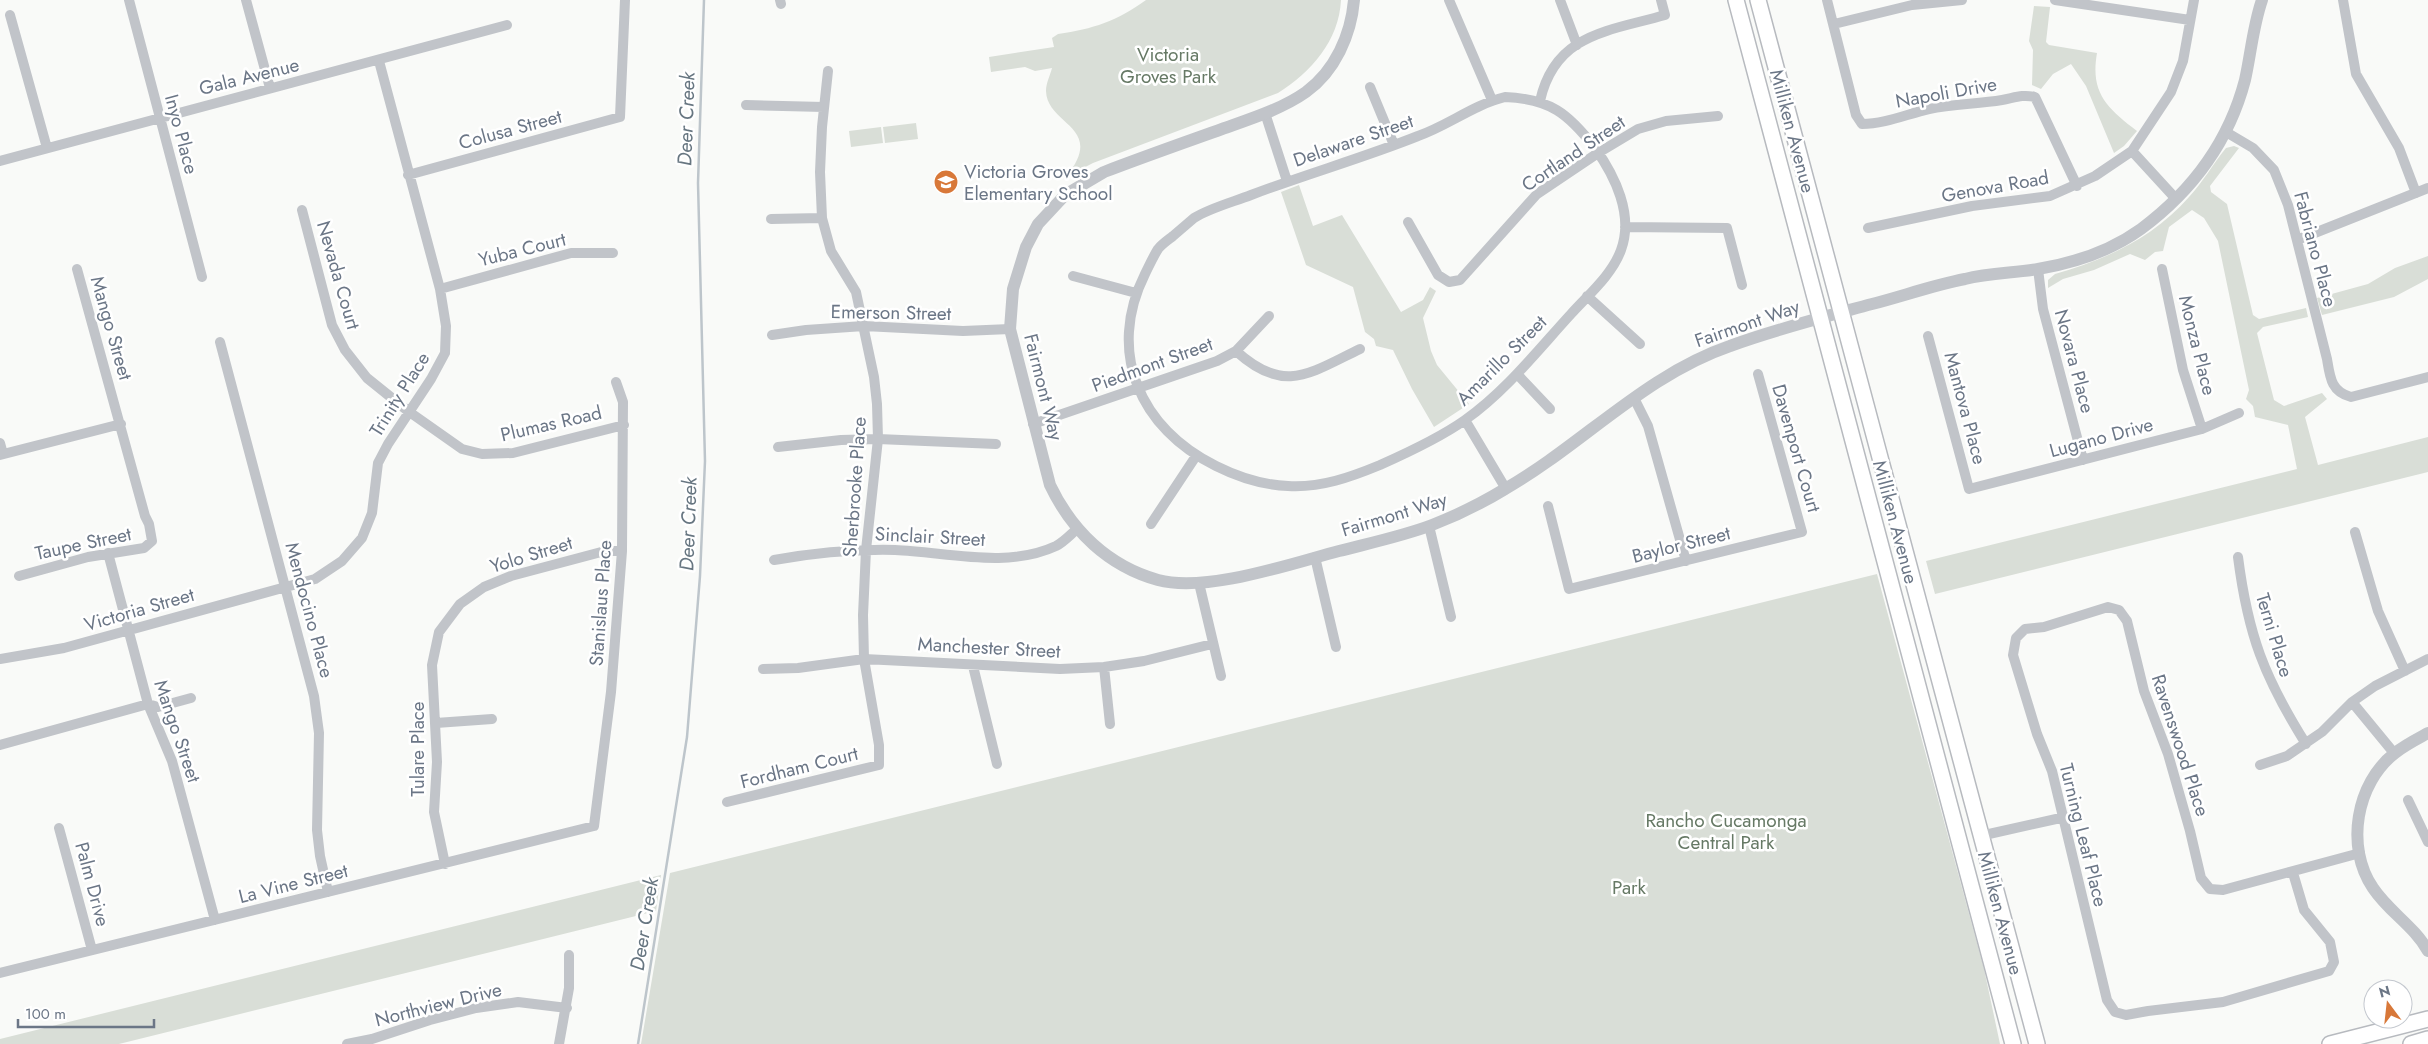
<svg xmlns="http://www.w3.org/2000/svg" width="2428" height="1044" viewBox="0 0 2428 1044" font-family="Jost,sans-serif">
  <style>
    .green { fill: #d9ded7 }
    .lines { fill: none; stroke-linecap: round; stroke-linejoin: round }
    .stream { stroke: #bdc5cb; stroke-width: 2.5 }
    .primary-casing { stroke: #b7babf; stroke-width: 18 }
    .minor { stroke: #c1c4c9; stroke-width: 10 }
    .tertiary { stroke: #c1c4c9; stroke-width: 12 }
    .primary { stroke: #fff; stroke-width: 15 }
    .labels { text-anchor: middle; stroke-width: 5; stroke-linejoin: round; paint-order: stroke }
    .park-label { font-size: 19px; fill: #667965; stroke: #fff }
    .street-label { font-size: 19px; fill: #6b7686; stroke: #fff }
    .poi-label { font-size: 19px; fill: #6b7686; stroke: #fff; text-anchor: start }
    .water-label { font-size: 20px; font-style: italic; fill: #677681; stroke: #fff }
  </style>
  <rect width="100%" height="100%" fill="#f9faf8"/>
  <path class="green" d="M1146 0H1341C1339 41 1311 72 1278 93L1093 163 1066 177C1107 126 1047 126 1046 91 1046 83 1050 76 1052 68L1035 71 1025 67 991 72 989 57 1054 47 1052 38 1058 34C1093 29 1117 21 1146 0Z
    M2034 6 2050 7 2046 42 2049 45 2097 53C2090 93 2107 108 2137 131L2124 146 2114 153 2086 86 2071 64 2053 74 2041 89 2032 85 2033 50 2029 41Z
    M916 123 918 139 885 143 883 127Z
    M881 127 883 143 851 147 849 131Z
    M2234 146 2239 148 2210 186 2211 192 2227 204 2253 315 2259 319 2306 308 2308 317 2263 327 2257 333 2274 400 2284 406 2322 393 2327 399 2305 417 2318 465 2428 437V472L1935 594 1926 561 2297 469 2288 425 2255 417 2253 406 2246 399 2249 390 2218 241 2204 218 2192 210 2169 227 2163 251 2155 252 2145 260 2130 254 2094 270 2063 279 2048 288V280L2055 274C2106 260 2154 237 2189 197 2203 182 2213 164 2226 148Z
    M1299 185 1313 226 1342 215 1401 312 1423 300 1430 287 1436 291 1423 318 1431 351 1437 365 1469 404 1434 427 1412 389 1393 350 1376 346 1374 339 1365 332 1353 287 1306 265 1281 192Z
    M2428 256V279L2394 297 2322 315 2317 298 2368 284 2395 268Z
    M1877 574 1984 969 2000 1044H641L670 873Z
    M661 875 656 911 119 1044H0V1039Z"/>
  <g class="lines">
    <path class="stream" d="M638 1044 687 737 700 576 705 461 698 183 704 0"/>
    <defs>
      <path id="primary" d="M1736 0 2013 1044
        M1758 0C1852 348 1942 696 2037 1044
        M2330 1044 2428 1019
        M2411 1044 2428 1039"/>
    </defs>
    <use href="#primary" class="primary-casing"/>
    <path class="minor" d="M129 0 202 277
      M246 0 270 88
      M780 0 781 4
      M1449 0 1492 100
      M1560 0 1577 45
      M1827 0 1856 115 1862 124C1885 124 1907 114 1929 109 1953 104 1978 104 2002 100 2014 98 2022 94 2035 97L2077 186
      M2055 0 2190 20
      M2343 0 2356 74 2399 148 2416 193
      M10 15 47 148
      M1834 24 1912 5 1962 0
      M1370 87 1394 145
      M1505 97C1550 99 1568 113 1595 148 1615 176 1634 215 1621 250 1612 275 1588 295 1571 314 1538 350 1505 392 1465 420 1441 437 1407 453 1380 465 1351 477 1321 488 1288 486 1263 485 1238 477 1216 466 1140 429 1106 352 1145 274 1149 266 1153 257 1158 249 1162 244 1168 240 1173 236 1180 230 1187 224 1194 218 1210 208 1233 202 1251 195 1306 174 1363 158 1418 136 1449 125 1473 105 1505 97Z
      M1540 101C1555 33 1610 31 1665 15L1661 0
      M746 105 824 107
      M1265 113 1287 181
      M2226 132 2253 148 2274 170 2288 205 2327 359C2330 377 2331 392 2351 397L2428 377
      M2132 151 2176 199
      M0 161 507 25
      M408 175 620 117 625 0
      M302 210 332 325 345 350 367 378 408 411 462 449 482 454 513 453 624 425
      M771 219 822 218
      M1408 222 1438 275 1449 282 1460 280 1537 194 1598 153 1638 129 1666 121 1718 116
      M1625 227 1727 228 1742 285
      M1868 228 1972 206 2050 196 2095 176 2132 151 2171 92 2183 61 2194 0
      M2297 240 2428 188
      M2038 269 2043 309 2083 460
      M2162 269 2183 370 2202 429
      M1073 276 1136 293
      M440 289 571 253H613
      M1587 296 1640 344
      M772 335 806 330 864 326 963 331 1010 329
      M1928 336 1969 489 2202 429 2239 413
      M220 342 314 696 319 733 317 830 320 856 328 892
      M1236 351C1284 395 1310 373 1360 349
      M1517 374 1550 409
      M1634 398 1648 426 1686 561
      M1465 420 1506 489
      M1033 424 1217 361 1236 351 1269 316
      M0 443 3 454
      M778 447 841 440 878 439 996 444
      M0 455 121 424
      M1548 506 1569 589 1802 532 1758 374
      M1151 524 1196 456
      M1429 526 1451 617
      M2355 532 2378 611 2405 671
      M108 553 148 704 172 761 215 920
      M1315 557 1336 647
      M2238 557C2248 635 2264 677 2306 744
      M774 560C814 553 854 549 895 550 947 552 1007 569 1056 546 1064 542 1070 535 1077 529
      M19 576 88 557 144 548 152 541 149 524 145 516 77 269
      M1199 583 1221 676
      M0 659 64 648 315 579 342 561 362 538 372 513 378 463 388 444 431 379 445 353 446 326 440 289 379 61
      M973 666 997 764
      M1104 667 1110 724
      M763 669 798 668 864 659 1060 669 1104 667 1144 661 1212 644
      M2352 702 2394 753
      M436 723 492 719
      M0 745 148 704 158 707 191 698
      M2260 765 2287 756 2322 732 2352 702 2375 686 2428 659
      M2408 800 2428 842
      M727 802 879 765V745L864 659 863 615 866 550 878 439 877 404 874 377 856 292 831 251 822 218 820 172 822 127 828 71
      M59 828 92 950
      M1980 836 2065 817
      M445 864 434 812 437 762 432 665 439 632 460 604 484 587 511 576 605 551H622
      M2293 873 2304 910 2330 942 2334 962 2329 971 2223 1002 2148 1011 2126 1015 2115 1012 2107 1000 2052 771 2037 734 2013 655 2016 638 2025 629 2044 627 2108 607 2119 610 2127 621 2144 691 2168 754 2190 831 2201 878 2210 889 2223 890 2360 853
      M0 973 594 826 611 692 622 551 623 402 616 382
      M347 1044 372 1039 430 1020 476 1008 518 1002 567 1008
      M559 1044 569 988V955"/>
    <path class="tertiary" d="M1354 0C1351 35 1335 71 1306 92 1282 109 1250 119 1222 129 1183 143 1143 157 1104 172L1065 195 1038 224 1026 247 1013 289 1010 329 1050 485C1072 531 1108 566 1158 580 1206 593 1290 564 1339 551 1370 543 1403 536 1432 525 1458 515 1482 503 1505 489 1582 445 1645 375 1730 346 1776 329 1824 317 1872 304 1903 296 1934 285 1965 279 1989 273 2014 273 2038 269 2074 263 2112 250 2141 229 2192 191 2229 141 2245 80 2251 53 2253 26 2262 0
      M2428 733C2417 739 2405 745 2395 753 2356 783 2345 847 2373 888 2389 912 2414 926 2428 951"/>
    <use href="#primary" class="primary"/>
  </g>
  <defs>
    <symbol id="school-disc" viewBox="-11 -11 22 22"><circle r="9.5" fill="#d87839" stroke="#fff"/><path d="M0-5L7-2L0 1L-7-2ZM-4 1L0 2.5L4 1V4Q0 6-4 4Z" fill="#fff"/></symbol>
  </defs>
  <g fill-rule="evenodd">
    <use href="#school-disc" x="932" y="168" width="28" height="28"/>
  </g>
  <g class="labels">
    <g class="park-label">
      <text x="1168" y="61">Victoria<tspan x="1168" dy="22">Groves Park</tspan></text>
      <text x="1726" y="827">Rancho Cucamonga<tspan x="1726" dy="22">Central Park</tspan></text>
      <text x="1629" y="894">Park</text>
    </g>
    <g class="street-label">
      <text transform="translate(249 76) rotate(-14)" y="7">Gala Avenue</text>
      <text transform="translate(1946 92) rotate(-10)" y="7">Napoli Drive</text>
      <text transform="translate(510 129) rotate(-15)" y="7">Colusa Street</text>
      <text transform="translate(1793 131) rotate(75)" y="7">Milliken Avenue</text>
      <text transform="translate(182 134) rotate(75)" y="7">Inyo Place</text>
      <text transform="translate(1353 140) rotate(-19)" y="7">Delaware Street</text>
      <text transform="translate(1573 153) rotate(-34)" y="7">Cortland Street</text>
      <text transform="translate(1995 186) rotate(-10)" y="7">Genova Road</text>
      <text transform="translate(522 249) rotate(-14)" y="7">Yuba Court</text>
      <text transform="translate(2316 249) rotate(75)" y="7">Fabriano Place</text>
      <text transform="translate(339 275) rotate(74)" y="7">Nevada Court</text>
      <text transform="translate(891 312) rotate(1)" y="7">Emerson Street</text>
      <text transform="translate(1747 323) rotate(-19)" y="7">Fairmont Way</text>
      <text transform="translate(112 328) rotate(74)" y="7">Mango Street</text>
      <text transform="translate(2198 345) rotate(76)" y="7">Monza Place</text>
      <text transform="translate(1501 360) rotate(-45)" y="7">Amarillo Street</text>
      <text transform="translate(2075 361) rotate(75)" y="7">Novara Place</text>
      <text transform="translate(1152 364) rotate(-20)" y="7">Piedmont Street</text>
      <text transform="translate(1044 387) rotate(76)" y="7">Fairmont Way</text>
      <text transform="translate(399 394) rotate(-58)" y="7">Trinity Place</text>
      <text transform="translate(1966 408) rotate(75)" y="7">Mantova Place</text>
      <text transform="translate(551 423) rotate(-13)" y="7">Plumas Road</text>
      <text transform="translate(2101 437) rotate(-15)" y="7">Lugano Drive</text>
      <text transform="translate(1797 448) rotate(74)" y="7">Davenport Court</text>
      <text transform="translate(854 487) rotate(-86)" y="7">Sherbrooke Place</text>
      <text transform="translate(1394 514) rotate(-17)" y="7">Fairmont Way</text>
      <text transform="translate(1896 522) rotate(75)" y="7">Milliken Avenue</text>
      <text transform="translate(930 536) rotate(3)" y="7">Sinclair Street</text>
      <text transform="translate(83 543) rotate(-12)" y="7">Taupe Street</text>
      <text transform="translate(1681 544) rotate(-14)" y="7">Baylor Street</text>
      <text transform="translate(531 554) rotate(-17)" y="7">Yolo Street</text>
      <text transform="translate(600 603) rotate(-86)" y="7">Stanislaus Place</text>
      <text transform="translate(139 609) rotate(-16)" y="7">Victoria Street</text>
      <text transform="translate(310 610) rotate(75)" y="7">Mendocino Place</text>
      <text transform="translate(2275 635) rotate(73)" y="7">Terni Place</text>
      <text transform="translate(989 647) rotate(3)" y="7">Manchester Street</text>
      <text transform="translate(178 731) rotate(71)" y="7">Mango Street</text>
      <text transform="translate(2181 745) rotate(72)" y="7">Ravenswood Place</text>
      <text transform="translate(417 749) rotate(-90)" y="7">Tulare Place</text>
      <text transform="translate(799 767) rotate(-14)" y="7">Fordham Court</text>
      <text transform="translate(2084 835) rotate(76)" y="7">Turning Leaf Place</text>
      <text transform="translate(293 883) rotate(-14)" y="7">La Vine Street</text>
      <text transform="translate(93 884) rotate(75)" y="7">Palm Drive</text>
      <text transform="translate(2001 913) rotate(75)" y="7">Milliken Avenue</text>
      <text transform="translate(438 1004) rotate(-14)" y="7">Northview Drive</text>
    </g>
    <g class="poi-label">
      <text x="964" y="178">Victoria Groves<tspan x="964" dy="22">Elementary School</tspan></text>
    </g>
    <g class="water-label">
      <text transform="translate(686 119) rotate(-88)" y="7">Deer Creek</text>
      <text transform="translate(688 524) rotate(-88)" y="7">Deer Creek</text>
      <text transform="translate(644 924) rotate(-81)" y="7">Deer Creek</text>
    </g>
  </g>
  <g transform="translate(2388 1004) rotate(345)"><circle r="24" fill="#ffffff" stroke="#c4c8cf"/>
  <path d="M0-4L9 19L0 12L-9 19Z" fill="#d87839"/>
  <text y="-8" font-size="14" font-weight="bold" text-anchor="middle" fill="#6b7686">N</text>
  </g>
  <path d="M18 1019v8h136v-8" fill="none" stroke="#6b7686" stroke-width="2.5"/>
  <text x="25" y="1019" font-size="15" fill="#6b7686" stroke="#ffffff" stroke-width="4" paint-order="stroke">100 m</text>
</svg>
